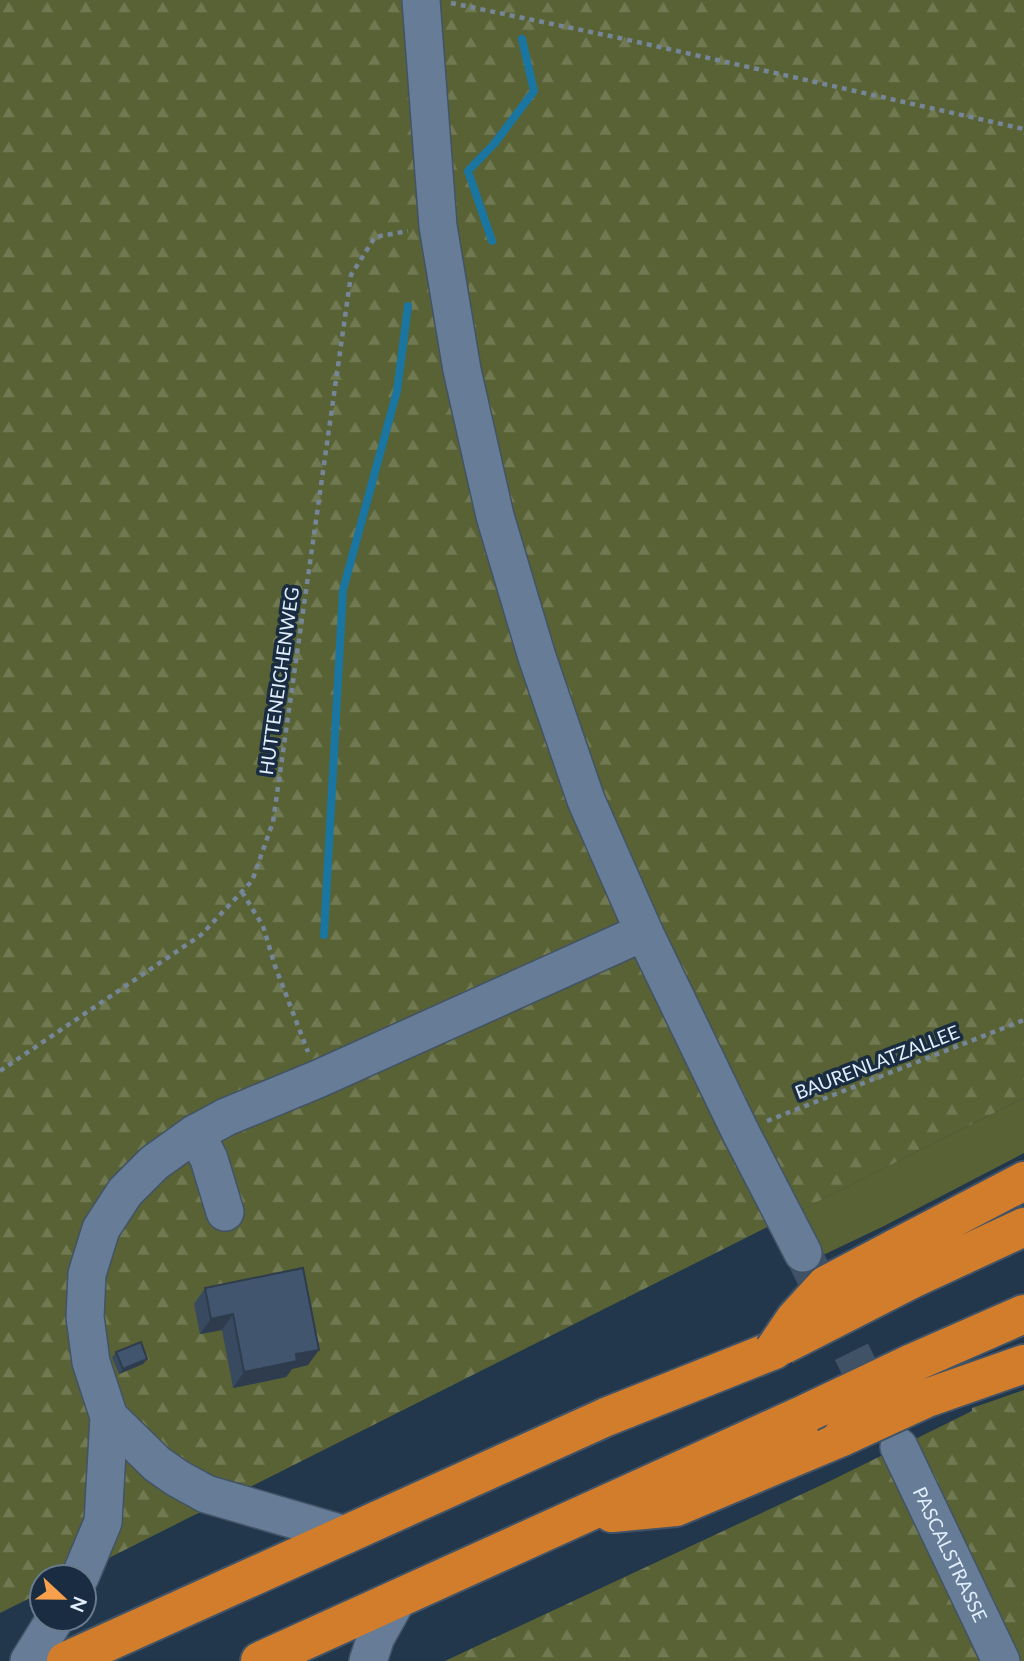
<svg xmlns="http://www.w3.org/2000/svg" width="1024" height="1661" viewBox="0 0 1024 1661" font-family="Lato,sans-serif">
  <style>
    .grass { fill: #596234 }
    .forest { fill: url(#forest-firs) }
    .lines { fill: none; stroke-linecap: round; stroke-linejoin: round }
    .stream { stroke: #1a75a1; stroke-width: 8 }
    .minor-tunnel { stroke: #3f5266; stroke-width: 37; stroke-dasharray: 37 18; stroke-linecap: butt }
    .minor-casing { stroke: #425366; stroke-width: 40 }
    .highway-casing { stroke: #425366; stroke-width: 42 }
    .path { stroke: #758699; stroke-width: 4.5; stroke-dasharray: 5 5; stroke-linecap: butt }
    .minor { stroke: #677c96; stroke-width: 37 }
    .highway { stroke: #d27d2b; stroke-width: 38 }
    .highway-bridge-casing { stroke: #425366; stroke-width: 42; stroke-linecap: butt }
    .highway-bridge { stroke: #d27d2b; stroke-width: 38 }
    .wall { fill: #384a5f }
    .shaded-wall { fill: #2e3c4d }
    .building { fill: #41566e; stroke: #2e3c4d; stroke-width: 2 }
    .labels { text-anchor: middle; stroke-width: 7; stroke-linejoin: round; paint-order: stroke }
    .street-label { font-size: 19px; fill: #e1eefc; stroke: #192c41 }
  </style>
  <defs>
    <pattern id="forest-firs" width="22" height="20" patternUnits="userSpaceOnUse" patternTransform="scale(1.75)"><rect width="22" height="20" fill="#596234"/><path d="M5 1l3.5 6h-7zM16 11l3.5 6h-7z" fill="#717952"/></pattern>
  </defs>
  <rect width="100%" height="100%" fill="#22364c"/>
  <path class="grass" d="M1024 1098V1153L884 1226 819 1257 797 1212Z"/>
  <path class="forest" d="M0 0H1024V1098L71 1577H42V1592L0 1613Z
    M1024 1390V1661H445L828 1482 972 1411V1408Z"/>
  <g class="lines">
    <path class="stream" d="M492 241 468 171 494 144 534 91 522 39
      M324 935 343 590 397 391 408 306"/>
    <path class="minor-tunnel" d="M803 1253 881 1412"/>
    <defs>
      <g id="minor">
        <path d="M421 0 438 226 462 370 495 516 537 657 586 800 644 932 740 1131 803 1253"/>
        <path d="M196 1133 209 1159 225 1212"/>
        <path d="M109 1417 157 1464 177 1478 206 1494 346 1535"/>
        <path id="s1" d="M899 1447 1001 1661"/>
        <path d="M80 1577 103 1522 109 1417 91 1362 85 1317 87 1274 101 1229 125 1192 154 1163 193 1135 226 1117 318 1079 644 932"/>
        <path d="M29 1661 55 1619"/>
        <path d="M368 1661 376 1637 398 1598"/>
      </g>
      <path id="highway" d="M894 1249 1024 1181
        M910 1280 1024 1227
        M910 1364 1024 1314
        M927 1398 1024 1364
        M612 1513 676 1507 842 1437
        M66 1661 606 1417 774 1350
        M260 1661 809 1412"/>
    </defs>
    <use href="#minor" class="minor-casing"/>
    <use href="#highway" class="highway-casing"/>
    <path class="path" d="M451 3 615 37 1024 129
      M242 892 263 926 275 966 308 1052
      M0 1071 201 935 252 881 273 822 351 275 375 237 408 231
      M767 1121 1024 1020"/>
    <use href="#minor" class="minor"/>
    <use href="#highway" class="highway"/>
    <defs>
      <path id="highway-bridge" d="M783 1345 910 1280
        M774 1350 795 1319 826 1285 894 1249
        M809 1412 910 1364
        M842 1437 927 1398"/>
    </defs>
    <use href="#highway-bridge" class="highway-bridge-casing"/>
    <use href="#highway-bridge" class="highway-bridge"/>
  </g>
  <path class="wall" d="M205 1288 308 1365 292 1369 286 1377 233 1388 222 1330 200 1334 194 1304Z
    M116 1352 147 1359 143 1364 119 1374 112 1358Z"/>
  <path class="shaded-wall" d="M233 1314 222 1330 200 1334 211 1319Z
    M319 1350 308 1365 292 1369 286 1377 233 1388 244 1372 296 1354Z
    M147 1359 143 1364 119 1374 123 1369Z"/>
  <path class="building" d="M303 1268 319 1350 296 1354 297 1361 244 1372 233 1314 211 1319 205 1288Z
    M141 1342 147 1359 123 1369 116 1352Z"/>
  <g class="labels">
    <g class="street-label">
      <text transform="translate(279 681) rotate(-82)" y="7">HUTTENEICHENWEG</text>
      <text transform="translate(877 1062) rotate(-21)" y="7">BAURENLATZALLEE</text>
      <text dy="7" stroke="none"><textPath href="#s1" startOffset="119">PASCALSTRASSE</textPath></text>
    </g>
  </g>
  <g transform="translate(63 1598) rotate(112)"><circle r="33" fill="#192c41" stroke="#697a8c" stroke-width="2"/>
  <path d="M0-5L12 26L0 18L-12 26Z" fill="#f9a04c"/>
  <text y="-10" font-size="19" font-weight="bold" text-anchor="middle" fill="#e1eefc">N</text>
  </g>
</svg>
